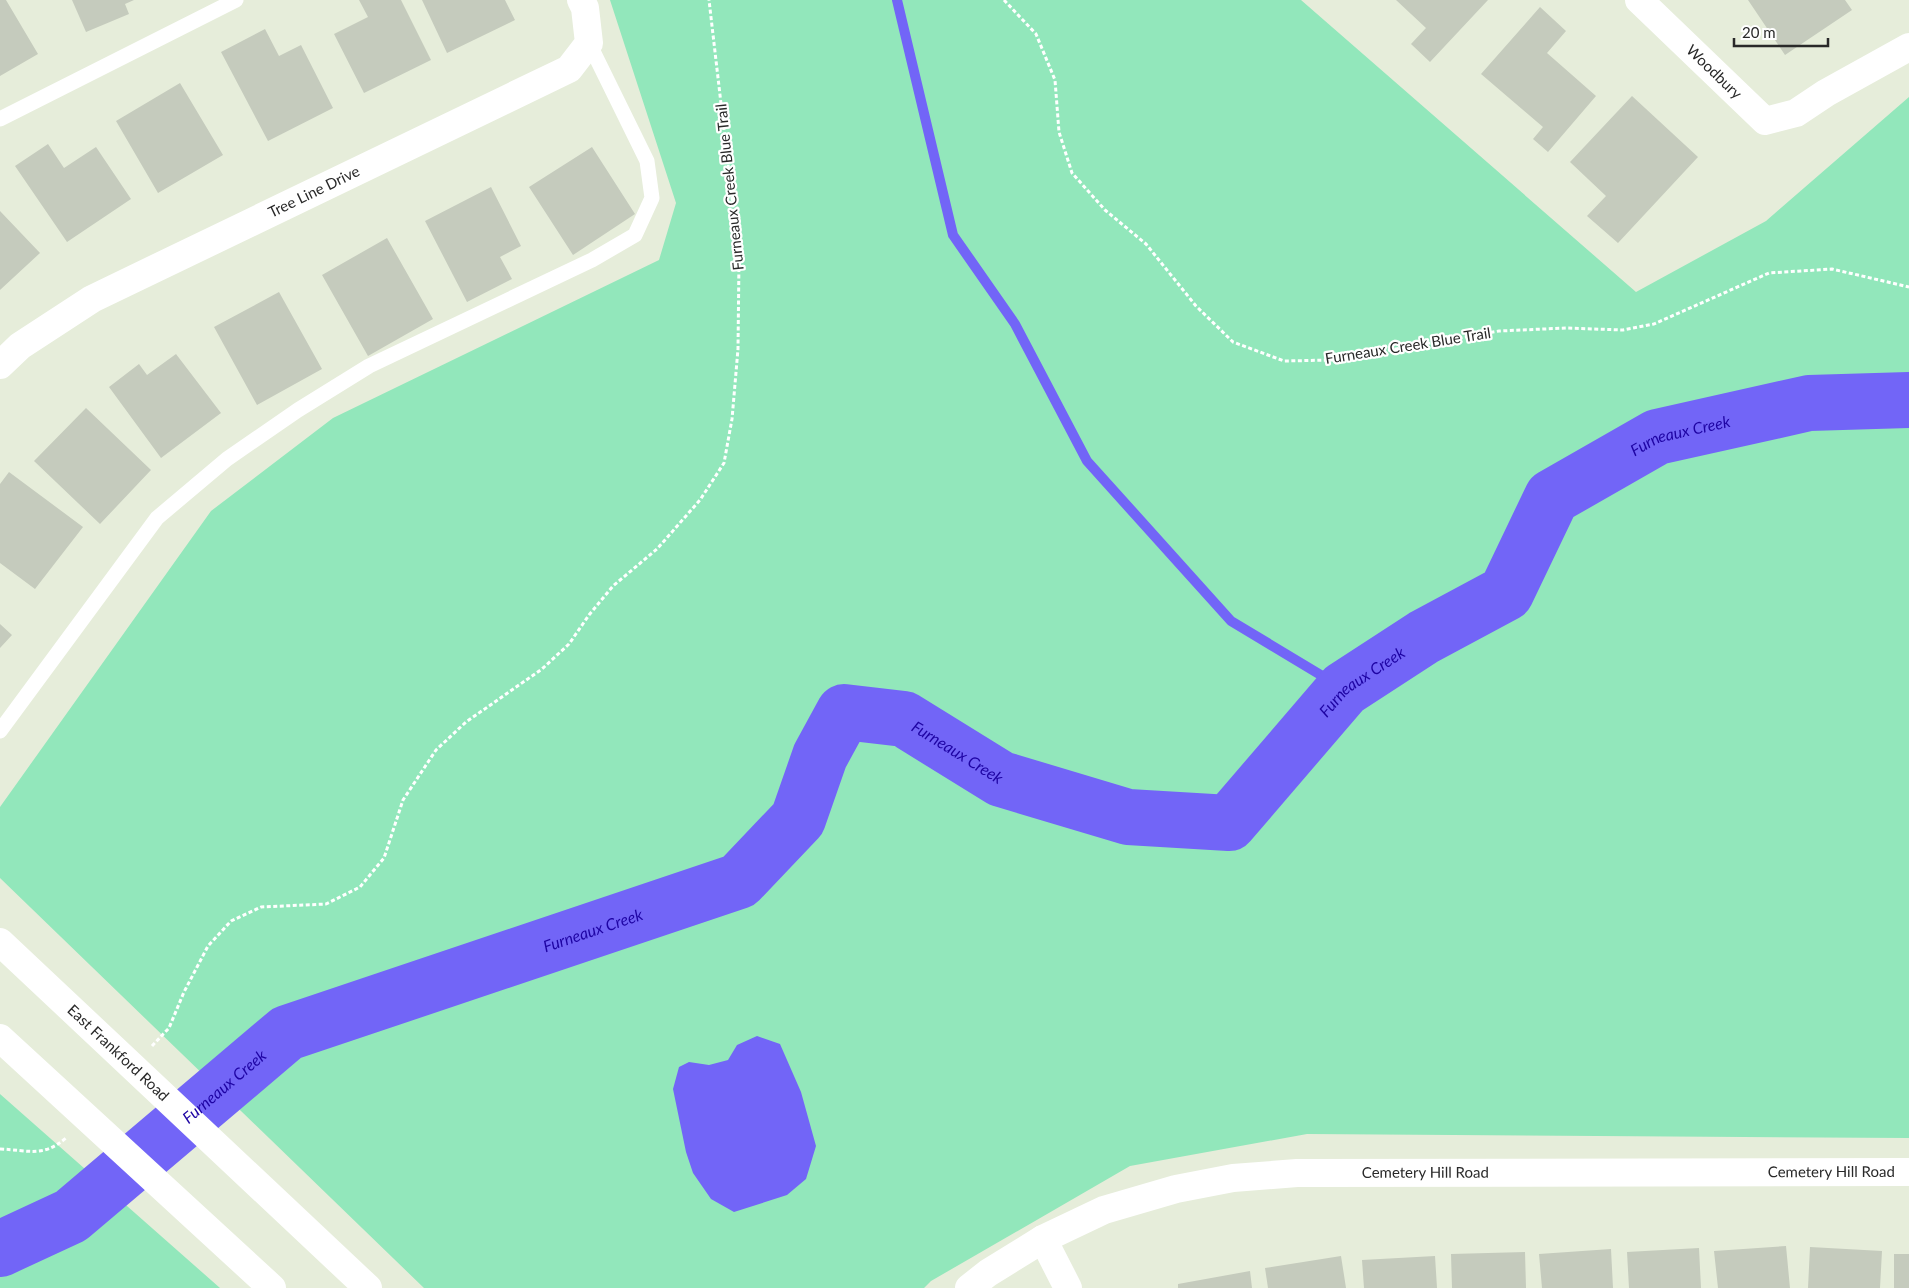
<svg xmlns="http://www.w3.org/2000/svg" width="1909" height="1288" viewBox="0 0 1909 1288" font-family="Lato,sans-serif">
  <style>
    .green { fill: #92e7bb }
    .water { fill: #7265f7 }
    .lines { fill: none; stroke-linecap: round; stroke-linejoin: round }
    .stream { stroke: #7265f7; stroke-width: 10 }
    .river { stroke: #7265f7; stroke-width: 56 }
    .building { fill: #c5cbbd }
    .path { stroke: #fff; stroke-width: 3; stroke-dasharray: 4 2.5; stroke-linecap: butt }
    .lane { stroke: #fff; stroke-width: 15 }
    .street { stroke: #fff; stroke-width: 28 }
    .secondary { stroke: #fff; stroke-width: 28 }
    .labels { text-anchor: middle; stroke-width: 4.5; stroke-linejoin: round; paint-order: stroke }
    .street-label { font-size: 15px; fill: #292929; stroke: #fff }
    .water-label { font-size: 16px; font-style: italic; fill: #1e04a3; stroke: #fff }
  </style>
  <rect width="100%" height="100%" fill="#e6edda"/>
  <path class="green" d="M610 0H1301L1636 292 1766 221 1909 97V1138L1307 1134 1130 1166 931 1281 924 1288H424L0 878V807L211 511 333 418 659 260 676 203Z
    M0 1094 220 1288H0Z"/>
  <path class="water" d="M757 1036 780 1044 801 1092 816 1146 806 1179 787 1195 734 1212 711 1199 693 1173 686 1152 673 1089 679 1067 689 1062 709 1065 728 1060 737 1045Z"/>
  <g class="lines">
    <path class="stream" d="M897 0 953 235 1015 324 1087 461 1231 621 1344 689"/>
    <path class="river" id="s1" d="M0 1249 71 1216 287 1033 739 881 798 819 820 756 844 712 904 719 1001 779 1128 817 1229 823 1344 689 1424 637 1506 593 1552 497 1657 437 1809 403 1909 400"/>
  </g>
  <path class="building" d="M0 0H6L38 54 0 76Z
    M72 0H134L125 4 129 14 86 32Z
    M359 0H401L431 60 364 93 334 34 368 17Z
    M422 0H505L515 20 447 53Z
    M1396 0H1488L1430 62 1411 44 1426 28Z
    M1748 0H1845L1852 10 1785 55Z
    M1540 7 1566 31 1547 53 1596 96 1548 152 1533 139 1543 127 1481 74Z
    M265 29 279 56 301 45 333 108 268 141 221 52Z
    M180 83 223 155 158 193 116 121Z
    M1632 96 1698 157 1618 243 1587 216 1606 196 1570 162Z
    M48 144 64 168 96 147 131 199 67 242 15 166Z
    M592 147 635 214 573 255 529 187Z
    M491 187 521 246 500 257 512 279 467 302 425 221Z
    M0 211 40 253 0 290Z
    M387 238 433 319 368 356 322 275Z
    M279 292 322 369 257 405 214 327Z
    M176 354 221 413 161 458 109 387 139 364 147 375Z
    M86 408 151 470 100 524 34 461Z
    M9 472 83 527 35 589 0 563V484Z
    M0 624 12 635 0 648Z
    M1786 1246 1790 1288H1718L1714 1251Z
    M1810 1247 1882 1251 1880 1288H1808Z
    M1699 1248 1701 1288H1629L1627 1252Z
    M1611 1249 1613 1288H1542L1539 1254Z
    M1525 1252 1526 1288H1452L1451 1254Z
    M1894 1254H1909V1288H1894Z
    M1341 1256 1346 1288H1268L1265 1268Z
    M1435 1256 1437 1288H1364L1362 1260Z
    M1250 1271 1252 1288H1178V1284Z"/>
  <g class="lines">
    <path class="path" d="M1004 0 1036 34 1055 80 1059 132 1072 173 1105 210 1146 244 1196 306 1233 342 1284 361 1332 360 1499 331 1566 328 1623 330 1654 324 1769 273 1832 269 1909 287
      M152 1046 169 1028 184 992 208 946 231 921 261 907 326 904 360 887 384 858 403 800 436 750 466 722 542 669 569 644 589 615 613 586 657 549 700 500 724 463 732 419 738 349 739 259 709 0
      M0 1149C29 1150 42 1158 66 1138"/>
    <path class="lane" d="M0 119 236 0
      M0 731 157 518 227 459 298 410 369 366 592 260 635 235 652 198 647 161 589 43"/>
    <g class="street">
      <path id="s2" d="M1639 0 1765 121 1796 113 1826 93 1909 47"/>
      <path id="s3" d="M0 365 20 346 92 299 569 69 589 43 585 8 581 0"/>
      <path d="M1043 1239 1068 1288"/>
    </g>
    <g class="secondary">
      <path id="s4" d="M0 942 368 1288"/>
      <path d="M0 1038 272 1288"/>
      <path id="s5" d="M969 1288 988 1273 1043 1239 1104 1210 1176 1189 1233 1178 1297 1173 1909 1172"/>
    </g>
  </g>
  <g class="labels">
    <g class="street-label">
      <text dy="5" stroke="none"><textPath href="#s2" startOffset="104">Woodbury</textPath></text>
      <text transform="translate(730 187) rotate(-96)" y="5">Furneaux Creek Blue Trail</text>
      <text dy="5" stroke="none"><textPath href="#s3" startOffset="360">Tree Line Drive</textPath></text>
      <text transform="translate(1408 346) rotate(-9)" y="5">Furneaux Creek Blue Trail</text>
      <text dy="5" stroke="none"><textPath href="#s4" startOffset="162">East Frankford Road</textPath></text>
      <text dy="5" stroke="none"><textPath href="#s5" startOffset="482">Cemetery Hill Road</textPath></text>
      <text dy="5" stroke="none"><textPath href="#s5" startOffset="888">Cemetery Hill Road</textPath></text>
    </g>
    <g class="water-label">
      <text dy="6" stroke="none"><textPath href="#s1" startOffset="2064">Furneaux Creek</textPath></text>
      <text dy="6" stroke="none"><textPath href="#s1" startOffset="1644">Furneaux Creek</textPath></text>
      <text dy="6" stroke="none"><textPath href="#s1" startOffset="1164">Furneaux Creek</textPath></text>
      <text dy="6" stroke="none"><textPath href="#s1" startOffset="684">Furneaux Creek</textPath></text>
      <text dy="6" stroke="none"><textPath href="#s1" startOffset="279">Furneaux Creek</textPath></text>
    </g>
  </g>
  <path d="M1734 38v8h94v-8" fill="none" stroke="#292929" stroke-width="2.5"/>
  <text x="1742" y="38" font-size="15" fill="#292929" stroke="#ffffff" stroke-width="4" paint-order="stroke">20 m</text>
</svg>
